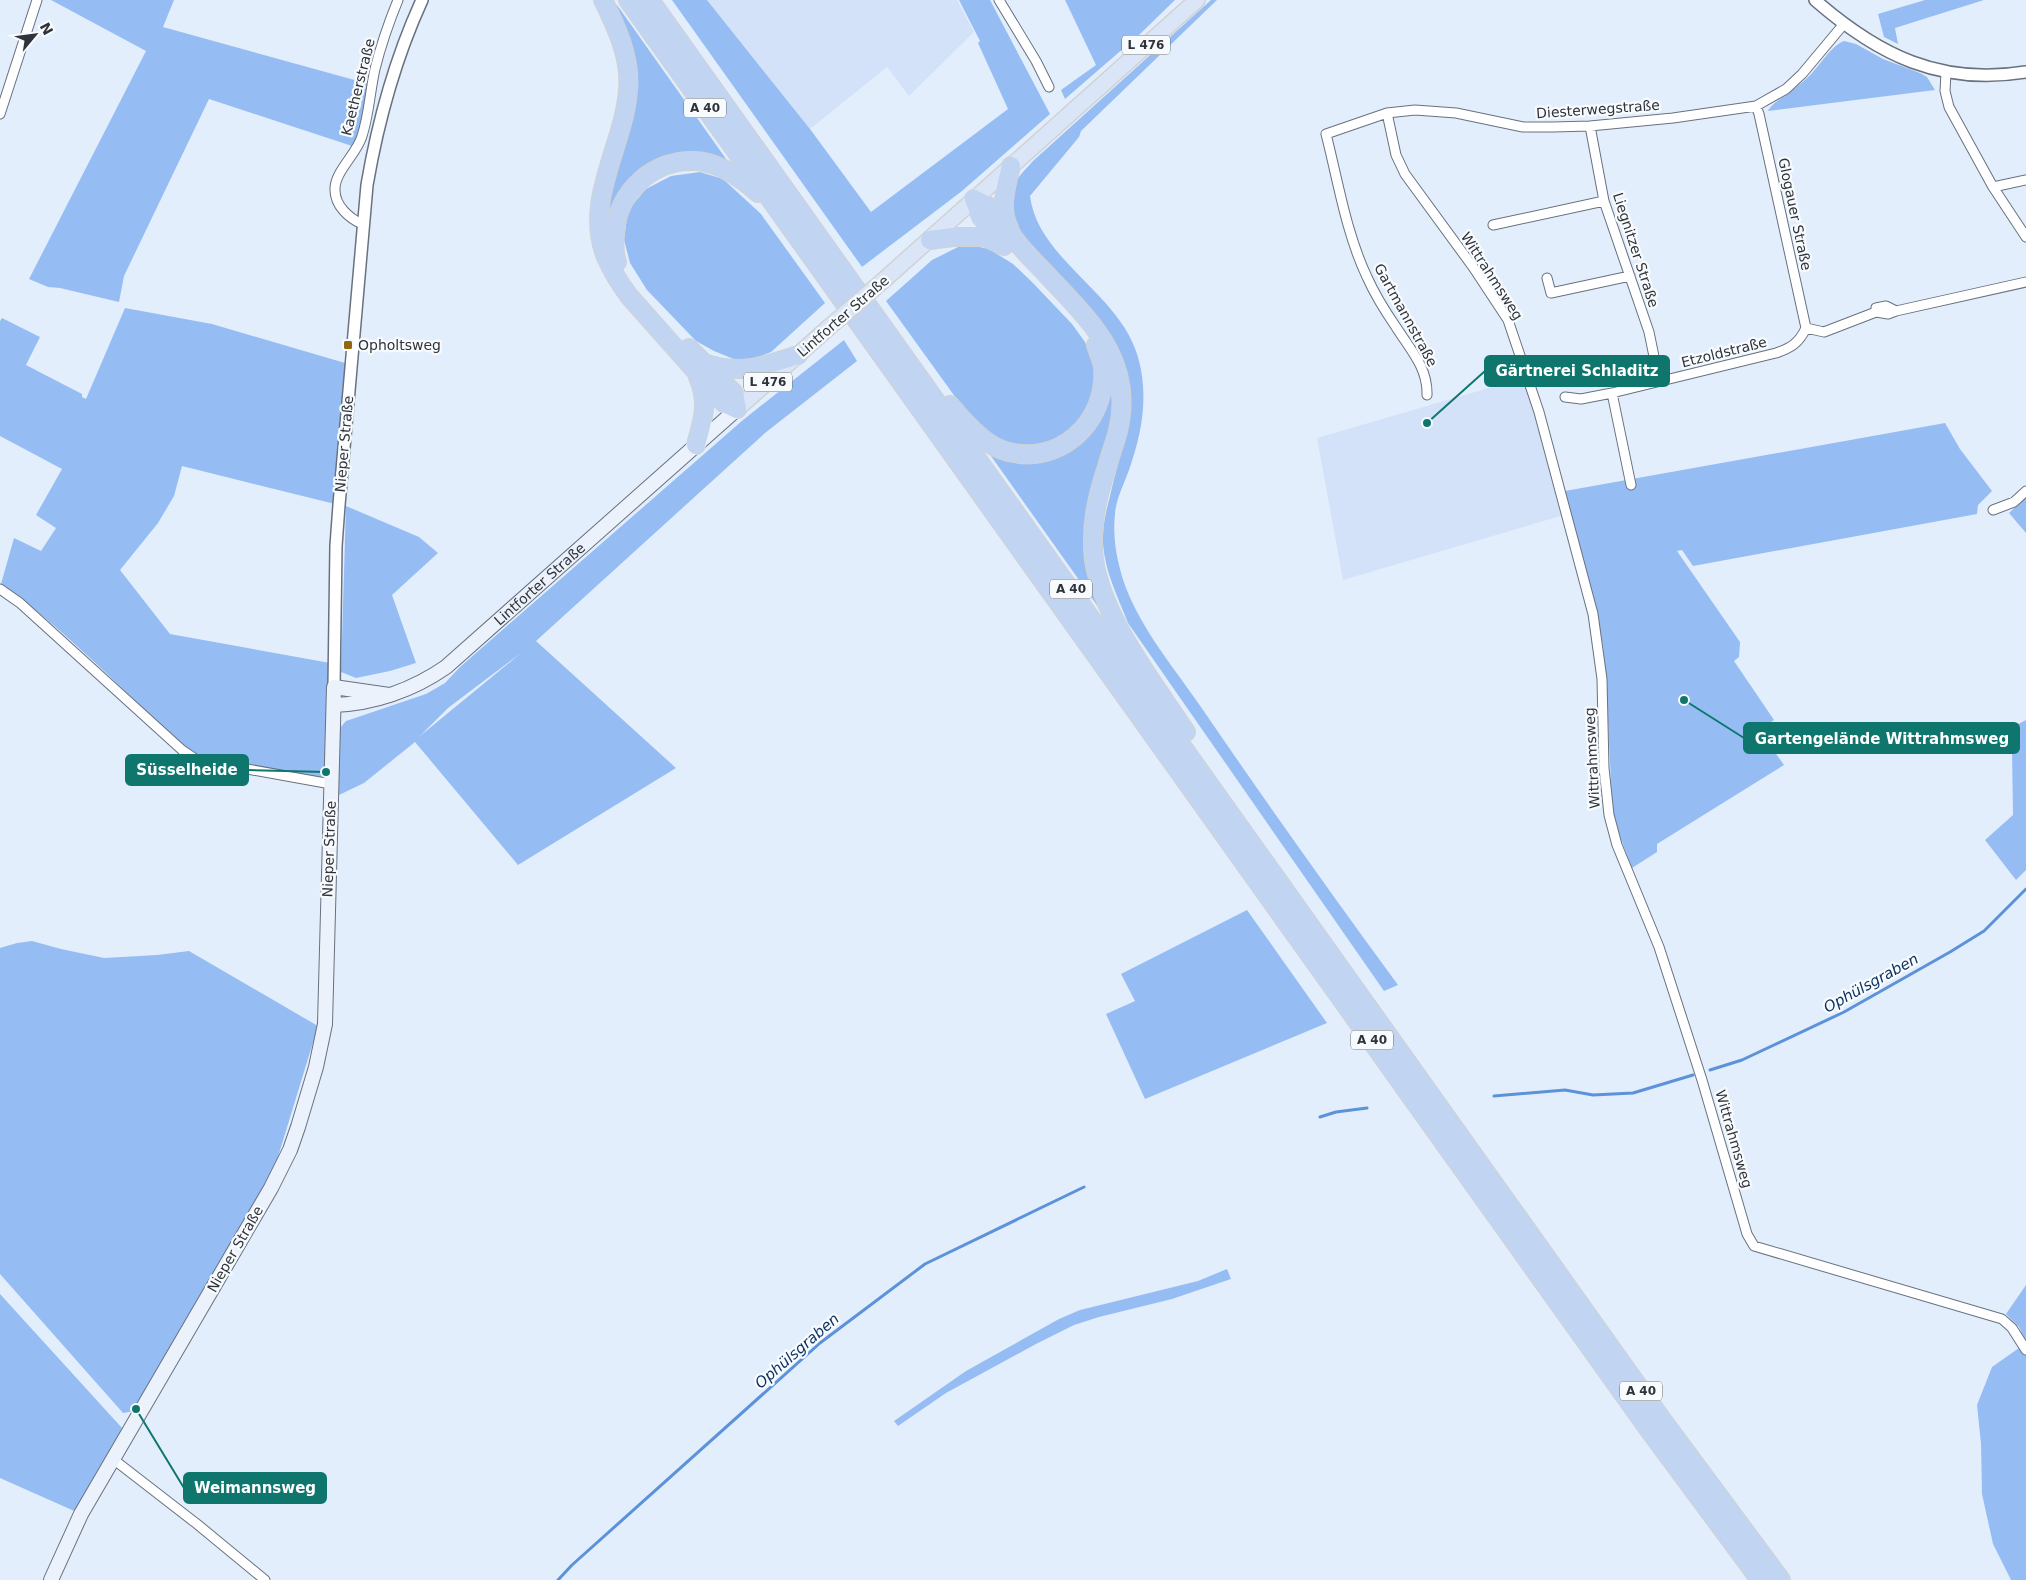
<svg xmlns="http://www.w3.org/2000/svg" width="2026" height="1580" viewBox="0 0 2026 1580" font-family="'DejaVu Sans',sans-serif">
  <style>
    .built { fill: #d3e2f8 }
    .green { fill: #96bdf3; fill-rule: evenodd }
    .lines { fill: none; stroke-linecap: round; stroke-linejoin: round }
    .stream { stroke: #5c92da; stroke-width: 3 }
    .minor-casing { stroke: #68717f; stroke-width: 11 }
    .tertiary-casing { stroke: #68717f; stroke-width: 14 }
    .secondary-casing { stroke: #68717f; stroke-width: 16 }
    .primary-casing { stroke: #d1d2d4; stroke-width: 18 }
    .motorway-casing { stroke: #d1d2d4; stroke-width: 20 }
    .minor { stroke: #fff; stroke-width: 9 }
    .tertiary { stroke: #fff; stroke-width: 11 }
    .secondary { stroke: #ecf2fb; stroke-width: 14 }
    .primary { stroke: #dae6f7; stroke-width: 15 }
    .motorway { stroke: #c1d5f2; stroke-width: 18 }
    .primary-bridge-casing { stroke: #d1d2d4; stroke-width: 18; stroke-linecap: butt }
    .primary-bridge { stroke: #dae6f7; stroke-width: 15 }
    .poi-dot { fill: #936612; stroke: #f8fbfe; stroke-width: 2 }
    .labels { text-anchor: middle; stroke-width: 4.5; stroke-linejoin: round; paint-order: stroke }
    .shield { fill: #f8fbfe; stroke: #6c7075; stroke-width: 1 }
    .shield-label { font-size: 12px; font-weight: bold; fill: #30343a }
    .street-label { font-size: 14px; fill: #30343a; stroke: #f8fbfe }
    .poi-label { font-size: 14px; fill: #30343a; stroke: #f8fbfe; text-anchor: start }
    .water-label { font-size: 15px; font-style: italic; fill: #0b305e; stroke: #f8fbfe }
    .leader { fill: none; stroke: #0f766e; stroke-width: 2 }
    .callout-dot { fill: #0f766e; stroke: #f8fbfe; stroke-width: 2 }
    .callout { fill: #0f766e; stroke: #0f766e; stroke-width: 2 }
    .callout-label { font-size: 15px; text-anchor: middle; font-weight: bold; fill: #fff }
  </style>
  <rect width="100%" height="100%" fill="#e3eefd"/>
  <path class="built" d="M707 0H957L974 32 909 96 887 67 810 129Z
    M1523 378 1535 410 1564 515 1343 580 1317 438Z"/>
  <path class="green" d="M51 0H174L163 27 369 84 355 147 209 99 124 276 119 302 60 288 48 287 29 279 146 51Z
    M672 0H707L810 129 871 212 1008 109 978 43 980 41 959 0H990L1050 114 962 191 862 267Z
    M1065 0H1175L1140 34 1065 99 1061 90 1096 65Z
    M1211 0H1217L1081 131 1079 137 1030 196C1038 260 1120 293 1138 357 1149 396 1142 433 1129 470 1124 484 1116 499 1115 514 1113 532 1115 551 1120 569 1132 618 1172 665 1201 707 1265 801 1331 893 1398 985L1384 991 1128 623C1118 597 1105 572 1103 544 1102 528 1106 511 1110 496 1121 447 1140 400 1120 352 1113 336 1101 321 1090 308 1064 280 997 229 1014 185 1018 176 1027 168 1033 161Z
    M1925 0H1984L1895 28 1898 44 1884 37 1878 14Z
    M617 5 736 173 725 165 647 170 609 254 604 215 628 120 613 6Z
    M1844 41 1856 44 1883 59 1920 73 1927 77 1935 90 1768 111C1772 102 1797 88 1806 79 1819 68 1829 47 1844 41Z
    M700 172 723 179 761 214 825 303 771 352 755 358 736 360 714 351 696 341 647 290 630 263 624 240 628 210 646 189 671 176Z
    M960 246H975L989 249 1013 264 1032 282 1072 324 1085 342 1094 365 1096 385 1083 421 1051 444 1027 447 1005 442 985 431 961 405 886 301 932 260Z
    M125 308 212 324 345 363 344 443 339 505 182 466 174 496 158 523 120 570 170 634 330 663 325 777 319 779 204 759 185 747 147 715 146 711C100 667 53 621 1 584L14 538 41 551 56 528 36 515 62 469 0 436V321L2 318 40 337 26 365 82 394V397L86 399Z
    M844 340 857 361 765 433 536 641 676 768 518 865 415 742 364 783 339 795V729L346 721 426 694 445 683 460 667 743 420ZM521 653 420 736 448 708Z
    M1107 364 1118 405 1095 494 1106 618 981 442 1000 454 1078 443Z
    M1945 423 1960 449 1992 491 1978 505 1977 514 1693 566 1682 550 1677 551 1740 642 1739 657 1734 661 1774 720 1759 730 1784 765 1657 844V852L1632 868 1615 823 1612 803 1606 680 1603 646 1597 613 1565 491Z
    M2026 497V533L2009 513Z
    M346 506 419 537 438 553 392 595 416 663 390 671 356 678 341 672Z
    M2026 720V870L2016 880 1985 840 2013 815 2012 751 1999 734Z
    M1247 910 1327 1023 1145 1099 1106 1014 1135 1001 1121 974Z
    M32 941 61 949 104 958 157 955 189 951 318 1026 274 1170 135 1411 123 1413 0 1274V948L17 943Z
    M1227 1269 1231 1279 1172 1299 1099 1317 1074 1325 1036 1344 946 1393 898 1426 894 1421 966 1371 1059 1319 1080 1310 1198 1281Z
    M2026 1285V1339L2025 1340 2019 1327 2006 1314Z
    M0 1294 122 1428 81 1514 0 1478Z
    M2019 1348 2026 1355V1580H2011L1993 1544 1982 1494 1981 1444 1977 1405 1992 1367Z"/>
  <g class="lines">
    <path class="stream" d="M1710 1070 1742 1060 1844 1012 1950 952 1984 931 2026 889
      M1494 1096 1565 1090 1593 1095 1633 1093 1693 1075
      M1320 1117 1336 1112 1367 1108
      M558 1580 572 1565 820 1343 925 1264 1084 1187"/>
    <defs>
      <path id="minor" d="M999 0 1036 61 1049 87
        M1946 73 1945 91 1949 107 1993 187 2026 237
        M1756 106 1759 114 1806 328
        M1387 113 1396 155 1405 174 1473 267 1508 320 1539 412 1593 614 1602 679 1604 768 1609 815 1617 845 1659 947 1702 1080 1747 1234 1754 1246 2002 1319 2012 1328 2026 1350
        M0 114 37 0
        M1590 126 1604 201 1649 332 1659 381
        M1993 187 2026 180
        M362 224C349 218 335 206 335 190 334 172 357 154 362 136 369 115 370 91 375 69 381 45 389 22 398 0
        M1493 225 1604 201
        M1547 278 1551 293 1630 276
        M1876 312V308L1886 306 1896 311
        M1806 328 1824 332 1876 312 1888 314 1896 311 2026 282
        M1612 393 1631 485
        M1427 395C1428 368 1410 349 1396 327 1385 311 1375 295 1367 277 1346 233 1338 181 1326 134L1387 113 1415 110 1456 113 1523 127H1553L1590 126 1673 118 1756 106 1786 89 1802 74 1843 25
        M1565 397 1581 399 1612 393 1776 353C1791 348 1799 343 1806 328
        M1993 510 2014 502 2026 491
        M0 589 20 603 182 750 197 760 331 784
        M113 1459 197 1524 265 1580"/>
      <path id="tertiary" d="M1815 0C1878 55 1940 86 2026 72
        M334 687 336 546 339 505 367 185C378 121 395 59 422 0"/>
      <g id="secondary">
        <path id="s1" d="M334 705C373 704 413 690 446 667L737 409"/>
        <path d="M51 1580 81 1514 271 1188 290 1150 298 1127 316 1067 325 1024 334 687 389 695"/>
      </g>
      <path id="primary" d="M885 279 1197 0
        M737 409 827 329"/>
      <path id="motorway" d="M603 0C617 28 631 59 628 90 624 146 583 201 606 257 612 271 620 284 629 296L724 403 737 409
        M628 0 1649 1430 1760 1580
        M650 0 1661 1418 1781 1580
        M974 199C979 202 986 205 991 208 1001 217 1008 231 1016 241 1025 253 1037 264 1047 275 1090 321 1135 361 1118 431 1115 443 1110 455 1107 467 1097 497 1090 527 1094 560 1103 619 1153 682 1186 732
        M974 199 981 217 1003 240
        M1009 228C999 209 1006 186 1011 166
        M930 240 953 237H985L1004 246
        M617 262C614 253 614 241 615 232 618 191 654 159 695 161 719 162 741 178 758 193
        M689 348 734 393 737 409
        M707 364C745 375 762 366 798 355
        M950 405C962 420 984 444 1002 450 1057 469 1108 423 1103 367 1102 359 1098 352 1096 345
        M696 445C703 419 709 403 698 377"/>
    </defs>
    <use href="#minor" class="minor-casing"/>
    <use href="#tertiary" class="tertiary-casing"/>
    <use href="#secondary" class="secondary-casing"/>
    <use href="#primary" class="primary-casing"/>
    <use href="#motorway" class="motorway-casing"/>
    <use href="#minor" class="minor"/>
    <use href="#tertiary" class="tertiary"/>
    <use href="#secondary" class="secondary"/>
    <use href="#primary" class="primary"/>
    <use href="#motorway" class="motorway"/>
    <defs>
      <path id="primary-bridge" d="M827 329 885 279"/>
    </defs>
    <use href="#primary-bridge" class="primary-bridge-casing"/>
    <use href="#primary-bridge" class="primary-bridge"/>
  </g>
  <rect class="poi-dot" x="343" y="340" width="10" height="10" rx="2.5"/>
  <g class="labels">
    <g class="shield">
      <rect x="1122" y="35.5" width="48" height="19" rx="4"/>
      <rect x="684" y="98.5" width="42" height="19" rx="4"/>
      <rect x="744" y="372.5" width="48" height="19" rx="4"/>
      <rect x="1050" y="579.5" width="42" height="19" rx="4"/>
      <rect x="1351" y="1030.5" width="42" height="19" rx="4"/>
      <rect x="1620" y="1381.5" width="42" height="19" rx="4"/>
    </g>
    <g class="shield-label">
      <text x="1146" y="49">L 476</text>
      <text x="705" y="112">A 40</text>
      <text x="768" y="386">L 476</text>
      <text x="1071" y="593">A 40</text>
      <text x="1372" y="1044">A 40</text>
      <text x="1641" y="1395">A 40</text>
    </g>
    <g class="street-label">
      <text transform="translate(358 87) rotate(-76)" y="5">Kaetherstraße</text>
      <text transform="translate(1598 109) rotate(-4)" y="5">Diesterwegstraße</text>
      <text transform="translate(1795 214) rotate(78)" y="5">Glogauer Straße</text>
      <text transform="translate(1636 250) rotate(72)" y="5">Liegnitzer Straße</text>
      <text transform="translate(1492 276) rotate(57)" y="5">Wittrahmsweg</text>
      <text transform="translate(1406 315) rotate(61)" y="5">Gartmannstraße</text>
      <text transform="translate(843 316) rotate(-41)" y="5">Lintforter Straße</text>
      <text transform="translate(1724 352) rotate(-14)" y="5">Etzoldstraße</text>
      <text transform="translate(344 444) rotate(-85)" y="5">Nieper Straße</text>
      <text dy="5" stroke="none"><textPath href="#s1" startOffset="245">Lintforter Straße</textPath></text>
      <text transform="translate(1592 758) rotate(-93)" y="5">Wittrahmsweg</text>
      <text transform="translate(329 849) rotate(-88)" y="5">Nieper Straße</text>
      <text transform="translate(1734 1139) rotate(74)" y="5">Wittrahmsweg</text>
      <text transform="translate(235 1249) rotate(-60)" y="5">Nieper Straße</text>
    </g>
    <g class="poi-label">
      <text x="358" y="350">Opholtsweg</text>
    </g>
    <g class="water-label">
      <text transform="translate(1871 983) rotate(-29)" y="5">Ophülsgraben</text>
      <text transform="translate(797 1351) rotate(-41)" y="5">Ophülsgraben</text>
    </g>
  </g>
  <path class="leader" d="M1427 423L1485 371M1684 700L1744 738M326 772L248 770M136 1409L184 1488"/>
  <g class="callout-dot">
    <circle cx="1427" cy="423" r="5"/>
    <circle cx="1684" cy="700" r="5"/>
    <circle cx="326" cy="772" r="5"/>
    <circle cx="136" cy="1409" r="5"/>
  </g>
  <g class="callout">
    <rect x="1485" y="356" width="184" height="30" rx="5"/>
    <rect x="1744" y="723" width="275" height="30" rx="5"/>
    <rect x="126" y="755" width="122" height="30" rx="5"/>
    <rect x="184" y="1473" width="142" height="30" rx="5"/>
  </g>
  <g class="callout-label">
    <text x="1577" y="376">Gärtnerei Schladitz</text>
    <text x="1882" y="744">Gartengelände Wittrahmsweg</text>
    <text x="187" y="775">Süsselheide</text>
    <text x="255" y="1493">Weimannsweg</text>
  </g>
  <g transform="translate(35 35) rotate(61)" stroke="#f8fbfe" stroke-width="4" paint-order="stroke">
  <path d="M0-4L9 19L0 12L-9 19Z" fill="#30343a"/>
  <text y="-8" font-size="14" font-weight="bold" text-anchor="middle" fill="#30343a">N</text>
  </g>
</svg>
